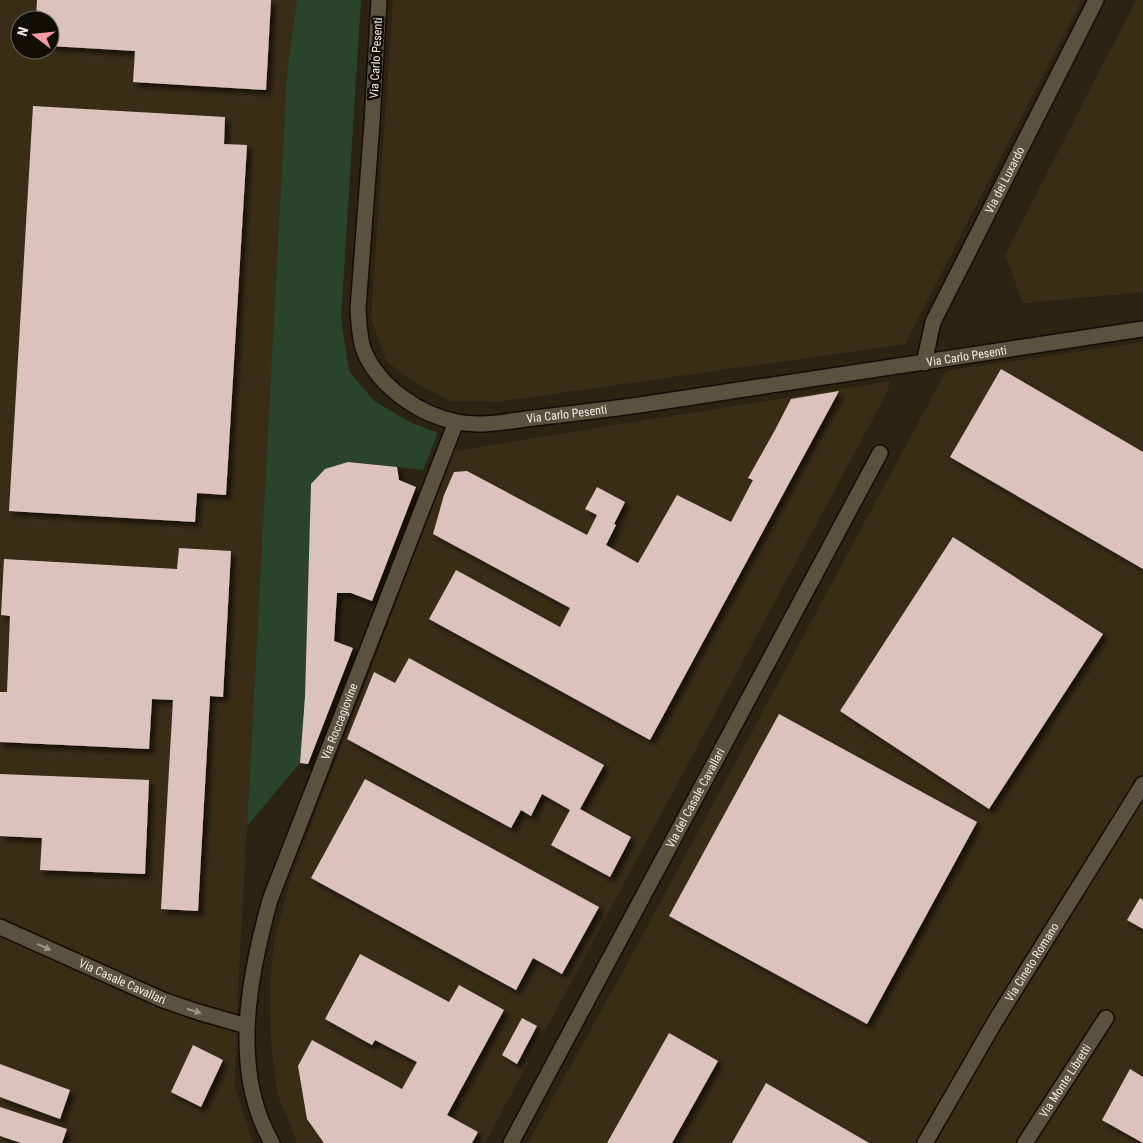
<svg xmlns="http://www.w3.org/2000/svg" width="1143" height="1143" viewBox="0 0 1143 1143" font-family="'Roboto Condensed',sans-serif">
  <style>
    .built { fill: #392d16; fill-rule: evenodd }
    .green { fill: #29442b }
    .building { fill: #dcc2bd; filter: url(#shadow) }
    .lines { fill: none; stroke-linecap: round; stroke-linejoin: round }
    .street-casing { stroke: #140d01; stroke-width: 18 }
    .street { stroke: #5a513f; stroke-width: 15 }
    .oneway { fill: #9d9587 }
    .labels { text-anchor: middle; stroke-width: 5; stroke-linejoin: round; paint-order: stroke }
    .street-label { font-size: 12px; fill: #efe9df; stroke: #110e07 }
  </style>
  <defs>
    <filter id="shadow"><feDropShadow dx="4.5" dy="4.5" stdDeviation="2.5" flood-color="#0009"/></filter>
  </defs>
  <rect width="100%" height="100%" fill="#2c2413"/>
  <path class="built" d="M0 0H297L287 72 238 992 235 1087 253 1143H0ZM20 20H50V50H20Z
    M393 0H1082L905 344 498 402 451 401 415 383 386 361 371 318Z
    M1136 0H1143V292L1023 303 1005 255Z
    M1143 342V1143H528L627 964 946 371Z
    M891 381 884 398 485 1143H297L277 1093 271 1040 270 985 274 941 290 881 454 451Z"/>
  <path class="green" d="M297 0H361L341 319 349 371 374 401 412 423 438 433 423 470 348 462 311 484 305 696 300 763 247 826 287 72Z"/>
  <path class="building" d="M37 0H271L266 90 133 82 135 51 50 46V20H36Z
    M33 106 225 117 224 144 247 145 226 495 197 493 195 522 9 511Z
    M1001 369 1143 452V569L950 457Z
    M839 391 650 740 429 619 456 570 560 627 570 608 433 534 444 495 454 472 467 471 587 535 597 515 585 509 597 487 625 502 614 524 616 525 606 545 638 563 677 495 731 522 753 480 748 478 775 430 791 399Z
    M348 462 397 467 399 480 416 487 372 601 351 593H337L334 641 353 648 308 764 300 763 305 696 311 484 325 469Z
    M953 537 1103 634 989 809 840 711Z
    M179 548 231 551 223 697 210 696 198 911 161 909 173 700 152 699 149 749 0 742V692H7L10 616 1 615 4 559 177 569Z
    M409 658 604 765 580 809 631 837 610 877 551 845 570 810 542 794 531 816 521 810 511 828 347 739 374 672 395 683Z
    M779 714 977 822 867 1024 669 916Z
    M0 774 149 780 145 874 40 870 42 838 0 836Z
    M365 779 599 907 562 974 533 958 516 990 311 878Z
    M1140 898 1143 900V929L1127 920Z
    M360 954 449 1002 459 985 504 1010 447 1115 478 1132 472 1143H324L307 1119 298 1066 312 1040 402 1089 417 1062 375 1040 372 1045 325 1019Z
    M522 1018 537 1026 517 1064 502 1055Z
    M669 1033 718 1061 672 1143H607Z
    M193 1045 223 1060 201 1107 171 1092Z
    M0 1064 70 1090 60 1119 0 1097Z
    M1130 1069 1143 1077V1143L1102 1120Z
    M766 1083 869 1143H732Z
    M0 1107 67 1129 62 1143H21L0 1136Z"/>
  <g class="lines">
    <defs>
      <g id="street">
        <path id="s1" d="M379 0 372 123 358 309C359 323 359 338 364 351 379 387 420 415 457 422 482 427 508 421 534 418 578 413 622 408 666 401 825 378 984 354 1143 329"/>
        <path id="s2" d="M924 363 933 322 1096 0"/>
        <path id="s3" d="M0 927 163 1000 198 1012 247 1026"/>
        <path id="s4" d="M272 1143C230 1070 249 976 270 900L456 422"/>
        <path id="s5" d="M511 1143 880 453"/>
        <path id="s6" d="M925 1143 996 1020 1143 784"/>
        <path id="s7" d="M1025 1143 1106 1018"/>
      </g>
    </defs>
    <use href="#street" class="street-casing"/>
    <use href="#street" class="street"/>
  </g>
  <defs><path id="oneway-solid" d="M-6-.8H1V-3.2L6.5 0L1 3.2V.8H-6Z" transform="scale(1.25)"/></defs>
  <g class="oneway">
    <use href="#oneway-solid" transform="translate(44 947) rotate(24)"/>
    <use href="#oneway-solid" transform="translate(194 1011) rotate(17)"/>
  </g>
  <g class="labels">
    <g class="street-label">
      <text transform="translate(376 58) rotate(-87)" y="4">Via Carlo Pesenti</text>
      <text dy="4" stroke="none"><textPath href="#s2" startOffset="201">Via dei Luxardo</textPath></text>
      <text dy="4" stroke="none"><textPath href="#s1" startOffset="988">Via Carlo Pesenti</textPath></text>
      <text dy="4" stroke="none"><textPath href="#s1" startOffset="584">Via Carlo Pesenti</textPath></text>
      <text dy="4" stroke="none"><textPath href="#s4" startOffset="441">Via Roccagiovine</textPath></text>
      <text dy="4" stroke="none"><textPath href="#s5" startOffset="391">Via del Casale Cavallari</textPath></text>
      <text dy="4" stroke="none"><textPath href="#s6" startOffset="210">Via Cineto Romano</textPath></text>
      <text dy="4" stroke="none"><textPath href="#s3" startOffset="134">Via Casale Cavallari</textPath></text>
      <text dy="4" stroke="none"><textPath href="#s7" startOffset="74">Via Monte Libretti</textPath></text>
    </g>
  </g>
  <g transform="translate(35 35) rotate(286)"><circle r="24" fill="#110e07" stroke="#6a665d"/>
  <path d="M0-4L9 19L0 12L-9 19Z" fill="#f49aa2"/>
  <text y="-8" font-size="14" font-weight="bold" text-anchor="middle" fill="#efe9df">N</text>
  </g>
</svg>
